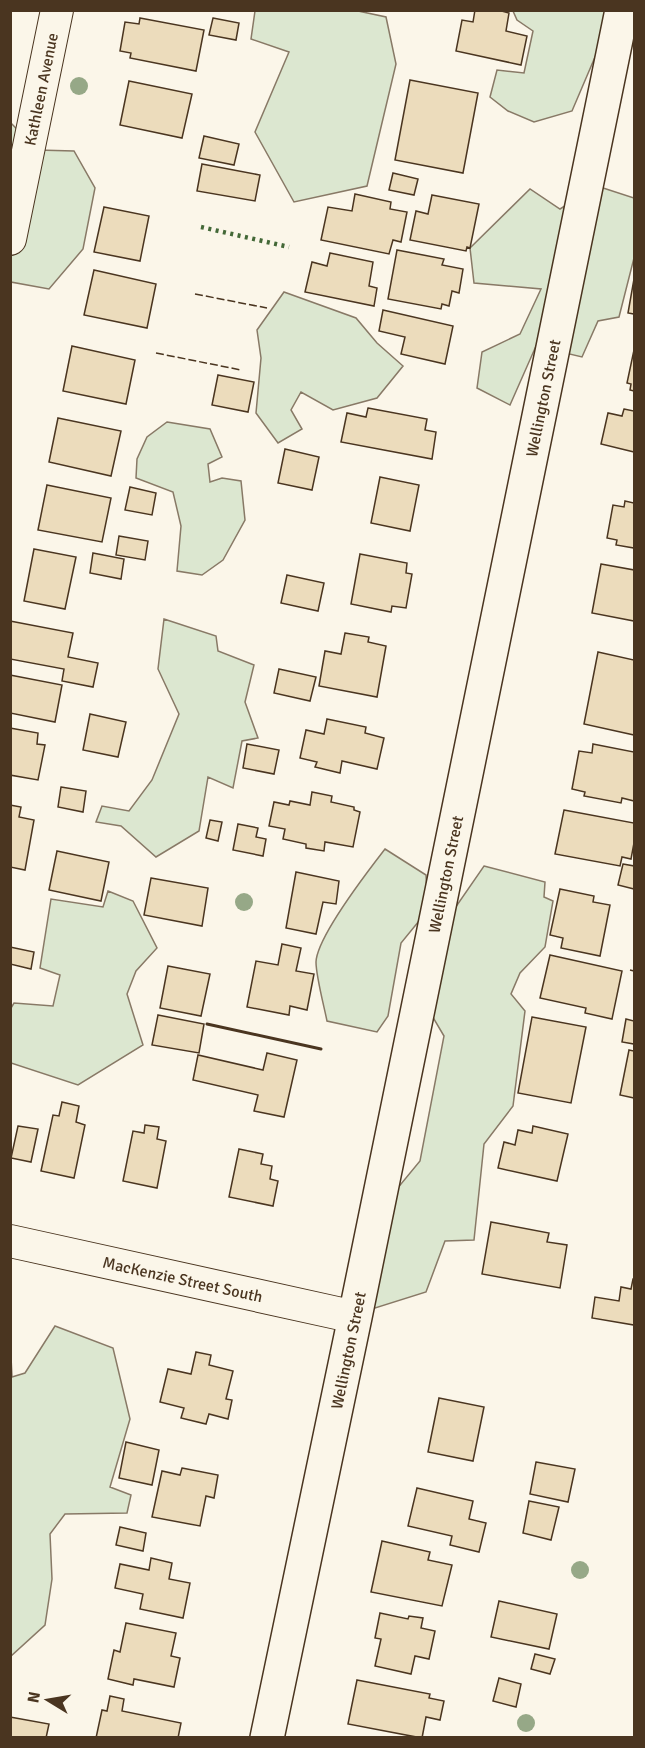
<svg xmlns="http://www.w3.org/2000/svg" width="645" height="1748" viewBox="0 0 645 1748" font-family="Signika,sans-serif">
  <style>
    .green { fill: #dce7d0; stroke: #887966; stroke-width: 1.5 }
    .building { fill: #ecdcbc; stroke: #4a3520; stroke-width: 1.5 }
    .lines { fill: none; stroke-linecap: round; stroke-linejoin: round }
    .minor-casing { stroke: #4a3520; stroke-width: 34 }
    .secondary-casing { stroke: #4a3520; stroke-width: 36 }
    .minor { stroke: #fbf6e9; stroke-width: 32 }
    .secondary { stroke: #fbf6e9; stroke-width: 33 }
    .hedge { stroke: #436837; stroke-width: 4.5; stroke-dasharray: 3 4.5; stroke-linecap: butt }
    .fence { stroke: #4a3520; stroke-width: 1.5; stroke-dasharray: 8 3; stroke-linecap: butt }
    .wall { stroke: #4a3520; stroke-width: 3 }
    .tree { fill: #96a887 }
    .labels { text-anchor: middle; stroke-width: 4.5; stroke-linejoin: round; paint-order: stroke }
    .street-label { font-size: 16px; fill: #4a3520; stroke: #fbf6e9 }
  </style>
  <rect width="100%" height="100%" fill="#fbf6e9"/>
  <path class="green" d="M358 11 386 17 396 64 367 186 294 202 255 132 289 52 251 39 255 11Z
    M513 11H634V37L607 29 572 111 534 122 508 111 490 97 497 70 524 73 533 31 517 20Z
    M10 122 37 150 74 151 95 188 83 249 49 289 11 282Z
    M597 186 634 198V258L619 317 598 321 582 357 536 346 510 405 477 388 482 352 520 334 541 289 474 283 470 248 530 189 560 209Z
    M284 292 356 318 377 343 403 366 377 398 333 410 301 392 291 410 302 429 278 443 256 413 261 358 257 330Z
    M167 422 210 429 222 457 208 464 210 482 222 478 241 481 245 520 223 560 202 575 177 571 181 526 173 492 136 478 137 459 147 437Z
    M164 619 216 636 218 651 254 665 245 702 258 738 242 741 233 788 208 777 199 831 156 857 121 826 96 822 102 806 129 811 152 780 179 714 158 669Z
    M385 849 426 875 428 910 401 943 388 1016 377 1032 327 1021C324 1006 316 976 316 962 317 936 368 871 385 849Z
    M484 866 545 882 544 897 553 901 545 947 520 973 511 994 525 1011 513 1106 484 1144 474 1240 445 1241 426 1292 372 1309 396 1190 420 1161 444 1036 431 1014 455 908Z
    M108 891 133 901 157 948 136 971 127 994 143 1045 78 1085 11 1063V1008L14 1003 53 1006 60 975 40 968 51 899 103 907Z
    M55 1326 113 1348 130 1419 110 1487 131 1495 127 1513 65 1514 50 1534 52 1579 45 1625 11 1656V1357L12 1377 25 1373Z"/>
  <path class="building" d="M475 10H498L509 13 506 31 527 36 521 65 456 51 462 20 473 22Z
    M140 18 204 30 196 71 130 58 131 53 120 51 125 22 139 24Z
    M213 18 239 23 236 40 209 35Z
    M410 80 478 93 463 173 395 160Z
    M129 81 192 94 182 138 120 125Z
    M204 136 239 144 234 165 199 158Z
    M202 164 260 175 255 201 197 191Z
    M393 173 418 179 414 195 389 190Z
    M355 194 391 202 390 209 407 212 401 242 393 240 389 254 321 240 328 207 352 211Z
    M432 195 479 204 470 248 467 247 466 251 410 240 416 211 428 214Z
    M104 207 149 216 140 261 94 252Z
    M397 250 444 259 442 265 463 269 459 293 452 291 449 306 442 304 441 309 388 299Z
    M330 253 373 262 369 286 377 288 374 306 305 292 312 262 327 266Z
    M94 270 156 284 147 328 84 315Z
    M634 279V314L628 313Z
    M383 310 453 326 445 364 401 354 405 337 379 331Z
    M72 346 135 360 126 404 63 391Z
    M634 350V391L630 390 631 384 627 383Z
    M218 375 254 382 248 412 212 405Z
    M368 408 427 419 425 430 436 432 432 459 341 442 347 413 366 417Z
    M624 409 634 411V452L601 444 608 413 622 416Z
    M58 418 121 431 111 476 49 462Z
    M285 449 319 457 312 490 278 483Z
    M380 477 419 485 410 531 371 523Z
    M47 485 111 498 102 542 38 530Z
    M130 487 156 493 152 515 125 510Z
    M625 501 634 503V548L616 545 617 540 607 538 613 505 624 507Z
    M119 536 148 541 145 560 116 555Z
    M34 549 76 557 65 609 24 601Z
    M93 553 124 559 121 579 90 573Z
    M360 554 407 563 406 573 412 574 406 608 392 606 391 612 351 604Z
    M601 564 634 570V621L592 613Z
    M287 575 324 583 318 611 281 603Z
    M10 621 73 633 68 657 98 663 93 687 62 681 64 669 10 659Z
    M345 633 369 637 368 642 386 646 377 697 319 686 325 651 341 654Z
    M598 652 634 660V735L584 724Z
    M279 669 316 677 310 701 274 693Z
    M10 675 62 685 55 722 10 713Z
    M90 714 126 722 118 757 83 750Z
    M327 719 366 727 365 733 384 738 377 769 342 761 340 773 315 767 317 762 300 758 306 730 324 734Z
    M10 728 38 733 37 744 45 745 38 780 10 775Z
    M247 744 279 750 274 774 243 768Z
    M593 744 634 752V801L622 798 621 803 584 796 585 792 572 789 579 751 592 753Z
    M61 787 86 791 83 812 58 807Z
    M312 792 332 796 331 802 354 807V810L360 812 353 847 325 842 324 851 306 848V844L283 839 285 829 269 826 274 802 289 805 290 801 310 805Z
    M10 805 21 807 19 817 34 820 25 870 10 867Z
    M564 810 634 823V843L631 859 622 857 620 866 555 854Z
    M210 820 222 822 218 841 206 838Z
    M238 824 258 828 256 837 266 839 263 856 233 850Z
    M57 851 109 862 101 901 49 890Z
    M623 864 634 866V889L618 885Z
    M296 872 339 881 336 904 323 902 316 934 286 928Z
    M151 878 208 888 202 926 144 915Z
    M560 889 594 896 593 902 610 905 600 956 561 948 563 938 550 935Z
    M282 944 301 948 296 971 314 974 307 1010 290 1006 289 1015 247 1007 256 961 278 965Z
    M10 947 34 952 31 969 10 964Z
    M550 955 622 971 612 1019 585 1013 586 1008 540 998Z
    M168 966 210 974 201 1016 160 1008Z
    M158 1015 204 1024 199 1053 152 1045Z
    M532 1017 586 1027 571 1103 518 1093Z
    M626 1019 634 1021V1044L622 1042Z
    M629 1050 634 1051V1098L620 1095Z
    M267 1053 297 1060 284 1117 254 1111 258 1095 193 1080 198 1055 263 1070Z
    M62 1102 79 1106 76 1122 85 1125 74 1178 41 1171 53 1115 59 1116Z
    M145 1125 159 1127 157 1139 166 1141 157 1188 123 1181 133 1131 144 1133Z
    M18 1126 38 1129 31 1162 11 1158Z
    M533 1126 568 1134 557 1181 498 1168 504 1142 515 1145 518 1130 532 1133Z
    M239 1149 263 1154 261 1164 272 1166 270 1179 278 1181 273 1206 229 1197Z
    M491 1222 549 1233 547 1242 567 1245 560 1288 482 1274Z
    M633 1279H634V1325L592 1318 595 1297 619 1301 621 1287 631 1289Z
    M196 1352 211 1355 209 1365 233 1371 226 1399 232 1400 228 1419 209 1414 206 1424 181 1418 184 1408 160 1402 168 1369 191 1374Z
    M439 1398 484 1407 473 1461 428 1452Z
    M126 1442 159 1450 152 1485 119 1478Z
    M536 1462 575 1469 568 1502 530 1494Z
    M182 1468 218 1475 214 1498 206 1496 200 1526 152 1517 162 1471 180 1475Z
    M417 1488 473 1501 469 1519 486 1523 479 1552 450 1545 452 1536 408 1526Z
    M529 1501 559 1507 551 1540 523 1533Z
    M120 1527 146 1533 143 1551 116 1545Z
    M382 1541 430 1552 428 1560 452 1565 442 1606 371 1592Z
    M151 1558 172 1563 169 1579 190 1583 183 1618 140 1609 143 1594 115 1588 120 1564 149 1570Z
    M499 1601 557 1614 549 1649 491 1637Z
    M380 1613 408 1619 409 1616 423 1618 421 1628 435 1631 429 1659 415 1656 411 1674 375 1666 381 1639 375 1638Z
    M126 1623 176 1633 171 1656 180 1658 174 1687 134 1679 133 1685 108 1679 114 1650 120 1652Z
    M535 1654 555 1659 550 1674 531 1669Z
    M499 1678 521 1684 516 1707 493 1701Z
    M357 1680 430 1694 429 1698 444 1701 440 1720 426 1717 422 1738 348 1724Z
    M110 1696 124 1699 122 1711 181 1723 178 1738H96L102 1710 107 1711Z
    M10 1717 49 1724 46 1738H10Z"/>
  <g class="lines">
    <defs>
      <g id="minor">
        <path id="s1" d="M10 239 57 10"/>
        <path id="s2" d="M10 1241 355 1317"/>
      </g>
      <g id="secondary">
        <path id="s3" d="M267 1738 355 1317 622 10"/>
      </g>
    </defs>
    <use href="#minor" class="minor-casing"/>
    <use href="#secondary" class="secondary-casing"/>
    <use href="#minor" class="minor"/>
    <use href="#secondary" class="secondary"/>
    <path class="hedge" d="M201 227 289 247"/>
    <path class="fence" d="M195 294 267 308
      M156 353 241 370
      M630 970 634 971"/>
    <path class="wall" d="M207 1024 321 1049"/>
  </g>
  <g class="tree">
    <circle cx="79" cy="86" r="9"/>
    <circle cx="244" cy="902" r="9"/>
    <circle cx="580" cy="1570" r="9"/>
    <circle cx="526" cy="1723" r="9"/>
  </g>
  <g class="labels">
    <g class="street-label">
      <text dy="6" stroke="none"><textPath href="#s1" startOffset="153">Kathleen Avenue</textPath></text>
      <text dy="6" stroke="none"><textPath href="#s3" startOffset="1368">Wellington Street</textPath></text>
      <text dy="6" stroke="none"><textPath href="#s3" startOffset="882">Wellington Street</textPath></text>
      <text dy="6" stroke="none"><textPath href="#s2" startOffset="177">MacKenzie Street South</textPath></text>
      <text dy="6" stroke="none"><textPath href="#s3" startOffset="396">Wellington Street</textPath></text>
    </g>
  </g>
  <rect width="645" height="1748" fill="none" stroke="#4a3520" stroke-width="24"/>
  <g transform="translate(48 1700) rotate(281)" stroke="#fbf6e9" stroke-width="4.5" paint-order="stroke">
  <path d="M0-4.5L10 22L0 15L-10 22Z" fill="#4a3520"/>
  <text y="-9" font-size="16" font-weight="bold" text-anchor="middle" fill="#4a3520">N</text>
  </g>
</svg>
